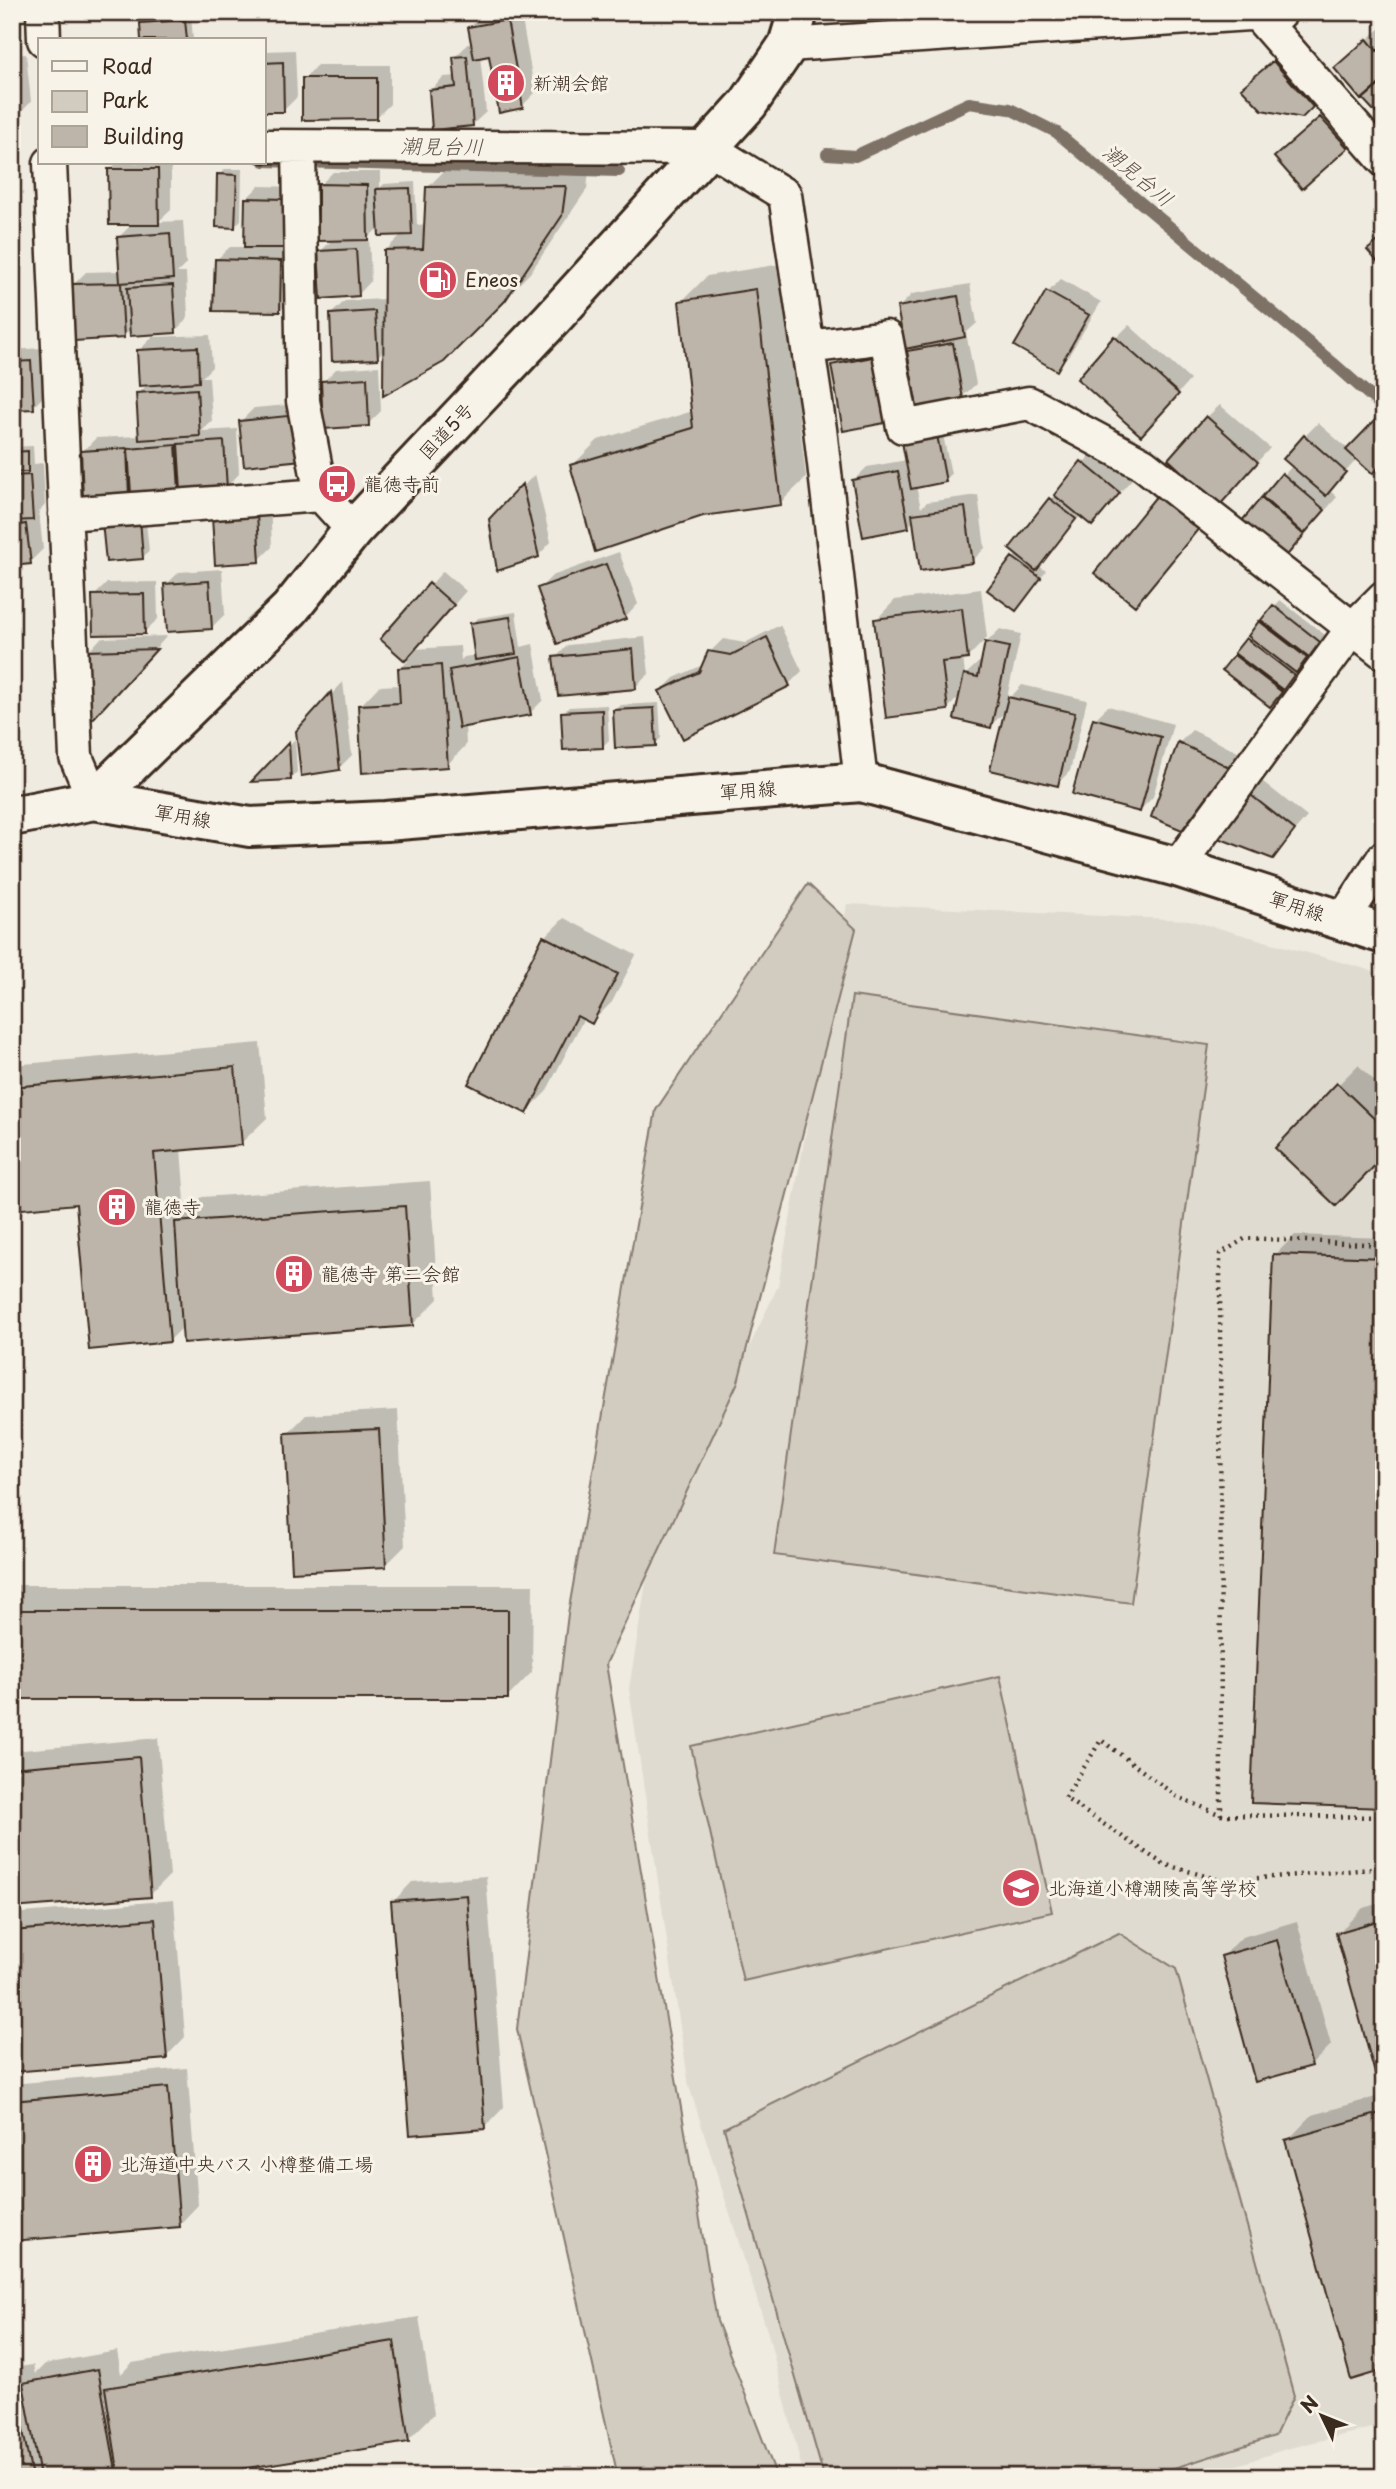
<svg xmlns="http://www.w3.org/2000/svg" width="1396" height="2489" viewBox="0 0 1396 2489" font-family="'Playpen Sans','Klee One',sans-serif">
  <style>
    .built { fill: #e0dbd0 }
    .green { fill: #d1cbc0; stroke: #867a6f; stroke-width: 2 }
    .shadow { fill: #0003 }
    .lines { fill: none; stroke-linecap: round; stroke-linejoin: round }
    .stream { stroke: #7e7266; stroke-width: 12 }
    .building { fill: #bdb5aa; stroke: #3b2a1e; stroke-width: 2 }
    .street-casing { stroke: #3b2a1e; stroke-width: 37 }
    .secondary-casing { stroke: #3b2a1e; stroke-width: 44 }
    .highway-casing { stroke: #3b2a1e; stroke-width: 44 }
    .path { stroke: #3b2a1e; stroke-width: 4.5; stroke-dasharray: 2 5; stroke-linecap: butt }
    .street { stroke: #f7f3e8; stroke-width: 32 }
    .secondary { stroke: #f7f3e8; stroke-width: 38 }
    .highway { stroke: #f7f3e8; stroke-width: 38 }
    .labels { text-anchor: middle; stroke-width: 6; stroke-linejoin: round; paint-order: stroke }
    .poi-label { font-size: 19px; fill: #3b2a1e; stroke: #f7f3e8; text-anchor: start }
    .street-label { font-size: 19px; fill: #3b2a1e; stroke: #f7f3e8 }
    .water-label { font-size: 21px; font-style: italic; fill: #625448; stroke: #f7f3e8 }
  </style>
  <rect width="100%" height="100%" fill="#efebe0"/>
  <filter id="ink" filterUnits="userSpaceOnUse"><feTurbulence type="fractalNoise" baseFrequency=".0143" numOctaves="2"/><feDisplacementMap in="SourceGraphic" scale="14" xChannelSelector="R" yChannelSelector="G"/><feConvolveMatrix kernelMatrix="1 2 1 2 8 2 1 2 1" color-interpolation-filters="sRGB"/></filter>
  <g filter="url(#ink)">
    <path class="built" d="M847 904 1189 920 1384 974V2425L1286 2449 1202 2477H804L769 2337 689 2086 629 1689 650 1557 778 1286Z"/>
    <path class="green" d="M808 884 856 929 738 1382 606 1664 717 2321 777 2477H618L517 2029 568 1614 656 1110Z
      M852 996 1209 1045 1131 1603 774 1555Z
      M1000 1676 1052 1912 743 1981 691 1746Z
      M1119 1933 1176 1969 1294 2396 1275 2436 1146 2477H824L724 2128Z"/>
    <path class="shadow" d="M494 12H541L521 14 535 93 522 106 491 54 480 56 486 112 472 125 430 91 444 77 457 76 455 57 468 44H473L470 27 483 14Z
      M191 14 193 40H143L142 23 148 17Z
      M1381 28 1384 31V119L1365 99 1375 89 1349 55Z
      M1287 49 1325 93 1302 116 1257 75Z
      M295 50 297 97 284 110 264 111V51Z
      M26 54 31 102 18 115 12 116V55Z
      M317 65H390V104L377 117 304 79Z
      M1334 105 1359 134 1346 147 1290 144Z
      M590 161 587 189 530 273 443 360 385 349 377 357 331 314 345 301 385 299 386 250 403 233 380 226 369 237 371 281 358 295 320 252 333 239 320 185 333 172H380V188L384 184 415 182 417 225 426 224 428 187 453 162Z
      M117 163H171V210L158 222 183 221 186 264 177 273H186L188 318 175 331 132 328 123 337 73 285 86 272 121 271 119 237 133 223 110 169Z
      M225 169H242L241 220 235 226 219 175Z
      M259 186 298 187 297 233 282 248H294L293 297 280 311 216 260 230 247H245L246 199Z
      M781 264 806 478 780 503 572 466 598 440 693 411 681 302 707 276Z
      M1061 279 1101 302 1069 355 1056 368 1048 292Z
      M970 284 977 323 966 333 976 384 962 397 909 352 916 345 899 307 912 294Z
      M1129 325 1190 380 1154 421 1116 338Z
      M210 335 212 367 202 377H209L212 421 202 431 237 429 239 474 226 487 182 485 178 489H133L128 494 83 451 96 438 140 436 138 394 148 384 139 351 152 337Z
      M891 344 902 408 833 365 846 352Z
      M43 348 46 394 33 407 12 409V350Z
      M379 366 381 411 368 424 323 382 336 369Z
      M310 403 314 445 241 421 254 408Z
      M1220 405 1270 448 1232 490 1207 417Z
      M1384 414V459L1358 458 1329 490 1337 497 1297 543 1243 521 1293 465 1305 436 1318 423 1349 450Z
      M942 430 951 474 945 481 916 486 921 508 927 502 978 495 985 548 972 561 915 520 908 526 854 480 867 467 907 460Z
      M33 446 34 464 43 463 45 505 39 512 43 549 30 562 12 564V447Z
      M1096 449 1132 479 1092 524 1081 515 1039 566 1046 571 1016 609 1013 558 1018 554 1011 549 1051 499Z
      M535 474 551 542 538 556 491 520Z
      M270 502 272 547 259 560 213 518Z
      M145 513 149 551 143 557 107 560Z
      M1211 514 1135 604 1096 573Z
      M619 552 638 604 625 618 539 589 552 576Z
      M222 569 225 614 212 627 166 585 179 572Z
      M443 571 466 591 415 649 460 646 461 660 464 657 477 655 472 624 478 618 516 612 521 647 533 644 543 700 530 713 465 725 466 745 447 765 360 706 379 686 401 685 400 669 408 661 383 639Z
      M157 582 158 619 144 632 94 596 107 583Z
      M981 589 987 638 967 658H963L965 675 979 662 983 663 987 642 1000 629 1021 634 1006 702 1022 685 1087 700 1070 771 1057 784 1007 710 990 726 961 695 947 709 876 620 895 600Z
      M1280 600 1325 635 1276 699 1235 657Z
      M780 625 802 671 789 684 684 737 661 691 674 678 705 664 710 652 723 639 745 643Z
      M167 636 104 705 88 652 101 638Z
      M645 637 649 674 635 687 555 658 568 645Z
      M343 682 352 755 339 768 298 731Z
      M659 703 661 738 655 744 615 711 621 705Z
      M607 705 609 740 603 746 563 713 569 707Z
      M1108 706 1173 724 1153 797 1140 810 1095 719Z
      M1192 730 1240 753 1195 815 1182 828 1179 743Z
      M295 739 297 772 291 778 256 780Z
      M1262 781 1307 817 1272 857 1249 794Z
      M564 918 636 955 612 1002 592 1022 584 1018 546 1092 526 1112 545 937Z
      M260 1043 267 1118 241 1143 181 1149 186 1214 202 1197 430 1181 438 1299 412 1325 184 1326 169 1341 78 1202 12 1208V1065Z
      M1358 1065 1384 1090V1154L1338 1085Z
      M1295 1235 1384 1238V1806L1275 1255Z
      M398 1410 405 1546 385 1566 287 1434 306 1415Z
      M12 1585H533L532 1672 507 1698H12Z
      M158 1738 170 1875 150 1895 12 1907V1751Z
      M486 1876 504 2107 485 2127 393 1902 412 1882Z
      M174 1900 185 2037 166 2057 12 2070V1914Z
      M1384 1902V2369L1287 2141 1312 2115 1383 2095 1338 1933 1363 1908Z
      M1297 1921 1331 2045 1311 2065 1223 1956 1242 1937Z
      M187 2068 198 2205 179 2225 12 2240V2084Z
      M419 2317 434 2414 408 2440 180 2477H12V2368L33 2365 35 2374 45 2364 117 2351 121 2374 132 2363Z"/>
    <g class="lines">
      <path class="stream" d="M827 154 855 156 969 103 1010 109 1056 132 1333 363 1384 408
        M264 161 619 171"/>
    </g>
    <path class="building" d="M966 12H1024V14L966 20Z
      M185 20 187 40H141L140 23Z
      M507 20 523 108 499 113 489 56 474 59 468 27Z
      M1367 39 1377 51 1384 45V80L1361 100 1334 68Z
      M467 56 473 126 432 130 429 90 456 87 453 57Z
      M1273 61 1313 107 1302 118 1262 110 1241 88Z
      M283 62 284 112H264V63Z
      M12 66 18 117 12 118Z
      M302 78H377V119L302 120Z
      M1384 81V106L1376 113 1363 99Z
      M1320 117 1348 148 1302 189 1274 157Z
      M108 169H158L159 225H109Z
      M217 174 237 175 235 228 216 227Z
      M318 184 367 185 368 240 318 241Z
      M566 186 562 216 505 301 444 362 383 396 384 250 423 249 426 187Z
      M410 188 412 235 379 236 376 189Z
      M245 198 285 199 284 248H244Z
      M170 233 173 279 120 283 117 237Z
      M1384 236V269L1367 250Z
      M356 249 359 296 321 299 318 251Z
      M215 259 281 261 280 312 213 311Z
      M121 283 124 338 74 341 71 284Z
      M173 285 176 333 130 336 127 288Z
      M756 289 781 505 703 516 595 552 570 465 693 428 679 301Z
      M1046 291 1089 315 1057 371 1014 346Z
      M958 296 965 337 905 349 897 307Z
      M375 311 378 359 332 361 330 314Z
      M1114 336 1179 394 1141 436 1077 379Z
      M953 343 963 399 917 408 907 351Z
      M198 347 199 382 139 386 137 350Z
      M878 356 890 422 843 431 831 365Z
      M31 361 34 409 12 410V362Z
      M367 378 369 426 323 429 321 381Z
      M197 389 200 436 139 440 136 393Z
      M297 415 302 460 244 466 239 421Z
      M1380 415 1384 419V461L1372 474 1346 450Z
      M1206 416 1258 462 1219 506 1168 459Z
      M937 435 946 482 911 489 902 442Z
      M1304 435 1346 472 1326 496 1283 459Z
      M224 441 227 489 181 491 178 444Z
      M176 445 179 490 131 494 128 449Z
      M127 448 129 496 83 498 81 451Z
      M28 451V472H12V452Z
      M1081 461 1120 493 1092 526 1054 495Z
      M898 471 909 528 863 537 852 480Z
      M1282 473 1325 510 1304 534 1262 497Z
      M30 475 33 520 12 521V476Z
      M522 484 539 557 497 571 489 519Z
      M1158 494 1200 527 1135 606 1094 573Z
      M1049 498 1076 519 1036 571 1009 549Z
      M1261 498 1304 535 1284 559 1241 522Z
      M965 507 973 563 920 571 912 514Z
      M257 514 260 562 215 565 212 517Z
      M140 518 143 559 106 562 102 522Z
      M26 524 31 564 12 566V526Z
      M1012 557 1041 578 1016 611 987 590Z
      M606 564 626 619 557 644 537 588Z
      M209 581 212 629 167 632 164 584Z
      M429 583 454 605 405 661 380 639Z
      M144 594 145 634 93 635 92 595Z
      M1273 605 1320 642 1309 657 1261 620Z
      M962 608 968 659 942 662 948 710 886 718 874 619Z
      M510 617 516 654 475 660 470 623Z
      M1259 621 1307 658 1296 673 1248 636Z
      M767 637 790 686 683 739 659 691 699 672 708 651 731 655Z
      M1246 638 1294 675 1283 690 1234 653Z
      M985 642 1009 647 991 728 954 719 964 674 978 677Z
      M157 649 91 721 86 651Z
      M633 649 636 689 558 696 553 657Z
      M1234 655 1282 692 1270 707 1222 670Z
      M520 657 531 715 459 728 449 670Z
      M441 665 448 767 362 773 358 705 400 703 398 668Z
      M331 692 340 770 301 776 296 731Z
      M1008 697 1075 713 1058 786 990 770Z
      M654 708 656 746 615 748 613 710Z
      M602 710 603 748 563 750 561 712Z
      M1093 718 1161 737 1140 812 1072 794Z
      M289 742 291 780 251 782Z
      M1178 742 1229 767 1182 830 1151 817Z
      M1247 792 1295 830 1273 859 1213 836Z
      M543 936 618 974 592 1024 577 1016 527 1114 468 1084Z
      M235 1067 242 1145 154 1153 170 1342 89 1350 76 1204 12 1210V1087Z
      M1337 1083 1384 1128V1156L1336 1206 1275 1148Z
      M405 1206 413 1326 183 1343 175 1222Z
      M1273 1254 1384 1258V1808L1251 1803Z
      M379 1429 386 1567 292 1572 285 1433Z
      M12 1610H508V1699H12Z
      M139 1757 151 1897 12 1908V1768Z
      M467 1895 485 2129 410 2135 391 1901Z
      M155 1919 167 2059 12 2072V1931Z
      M1384 1919V2106L1336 1933Z
      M1277 1940 1312 2066 1255 2082 1221 1956Z
      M168 2087 180 2227 12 2241V2101Z
      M1384 2112V2370L1351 2380 1285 2140Z
      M394 2341 409 2442 191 2477H119L105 2388Z
      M98 2369 117 2477H40L23 2383Z
      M12 2384H14L32 2477H12Z"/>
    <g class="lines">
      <defs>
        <path id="street" d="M43 12 44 40
          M1258 15 1384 160
          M788 45 1281 12
          M264 146 709 148 785 195 820 429 861 782
          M299 147 303 401 321 495 353 530
          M50 163 76 757 94 800
          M809 347 886 337 903 427 1029 403 1143 464 1384 653
          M65 514 321 495
          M1177 867 1352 629 1384 597
          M1342 921 1384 857"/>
        <path id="secondary" d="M94 800 250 827 386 821 861 782 1177 867 1384 934"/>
        <path id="highway" d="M12 816 94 800 290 609 353 530 552 319 748 104 788 45 798 12"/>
      </defs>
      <use href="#street" class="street-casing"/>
      <use href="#secondary" class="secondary-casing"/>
      <use href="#highway" class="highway-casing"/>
      <path class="path" d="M1384 1245 1246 1238 1220 1254 1221 1815 1176 1796 1101 1740 1065 1798 1163 1864 1223 1881 1384 1868
        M1221 1815 1384 1817"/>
      <use href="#street" class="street"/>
      <use href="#secondary" class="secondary"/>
      <use href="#highway" class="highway"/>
    </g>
  </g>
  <defs>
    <symbol id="building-disc" viewBox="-11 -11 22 22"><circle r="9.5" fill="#d1495b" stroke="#f7f3e8"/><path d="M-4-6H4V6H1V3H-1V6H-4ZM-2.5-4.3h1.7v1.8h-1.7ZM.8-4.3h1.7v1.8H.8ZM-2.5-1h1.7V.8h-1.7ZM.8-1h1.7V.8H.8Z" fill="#fff"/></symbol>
    <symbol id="fuel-disc" viewBox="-11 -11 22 22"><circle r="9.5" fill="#d1495b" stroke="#f7f3e8"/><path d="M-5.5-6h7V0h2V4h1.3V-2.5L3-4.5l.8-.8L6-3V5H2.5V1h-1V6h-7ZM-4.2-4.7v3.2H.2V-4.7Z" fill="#fff"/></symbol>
    <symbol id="bus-disc" viewBox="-11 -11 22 22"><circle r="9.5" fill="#d1495b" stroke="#f7f3e8"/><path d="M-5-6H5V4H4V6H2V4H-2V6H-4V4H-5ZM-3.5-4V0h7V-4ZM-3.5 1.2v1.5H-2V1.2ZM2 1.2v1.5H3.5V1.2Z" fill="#fff"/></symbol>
    <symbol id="school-disc" viewBox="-11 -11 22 22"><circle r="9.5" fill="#d1495b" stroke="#f7f3e8"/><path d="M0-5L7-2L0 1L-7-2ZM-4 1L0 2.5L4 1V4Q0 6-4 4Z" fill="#fff"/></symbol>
  </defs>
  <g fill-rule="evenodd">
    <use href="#building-disc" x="484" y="61" width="44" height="44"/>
    <use href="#fuel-disc" x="416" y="258" width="44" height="44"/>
    <use href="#bus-disc" x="315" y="462" width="44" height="44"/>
    <use href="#building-disc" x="95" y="1185" width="44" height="44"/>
    <use href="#building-disc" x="272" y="1252" width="44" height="44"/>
    <use href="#school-disc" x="999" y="1866" width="44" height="44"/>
    <use href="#building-disc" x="71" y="2142" width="44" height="44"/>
  </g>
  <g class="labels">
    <g class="poi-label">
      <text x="533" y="90">新潮会館</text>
      <text x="465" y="287">Eneos</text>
      <text x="364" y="491">龍徳寺前</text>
      <text x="144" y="1214">龍徳寺</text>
      <text x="321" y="1281">龍徳寺 第二会館</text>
      <text x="1048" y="1895">北海道小樽潮陵高等学校</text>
      <text x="120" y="2171">北海道中央バス 小樽整備工場</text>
    </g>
    <g class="street-label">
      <text transform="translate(446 431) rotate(-47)" y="7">国道5号</text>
      <text transform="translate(748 790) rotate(-4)" y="7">軍用線</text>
      <text transform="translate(183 816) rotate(10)" y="7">軍用線</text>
      <text transform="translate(1297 906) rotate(18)" y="7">軍用線</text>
    </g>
    <g class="water-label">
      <text transform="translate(442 147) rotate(1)" y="7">潮見台川</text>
      <text transform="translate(1138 176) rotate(40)" y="7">潮見台川</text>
    </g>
  </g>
  <rect width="1396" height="2489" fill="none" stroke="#f7f3e8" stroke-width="42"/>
  <rect x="21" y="21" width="1354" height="2447" fill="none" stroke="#3b2a1e" stroke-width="2.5" filter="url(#ink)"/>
  <rect x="38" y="38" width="228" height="126" fill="#f7f3e8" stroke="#aca397" stroke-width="2"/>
  <rect x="52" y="61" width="35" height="10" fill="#f7f3e8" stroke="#aca397" stroke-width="2"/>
  <text x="102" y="74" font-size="21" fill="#3b2a1e">Road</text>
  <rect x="52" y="91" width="35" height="21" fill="#d1cbc0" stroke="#aca397" stroke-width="2"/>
  <text x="102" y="108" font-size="21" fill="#3b2a1e">Park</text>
  <rect x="52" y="126" width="35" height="21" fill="#bdb5aa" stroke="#aca397" stroke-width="2"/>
  <text x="102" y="144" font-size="21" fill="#3b2a1e">Building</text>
  <g transform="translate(1322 2416) rotate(313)" stroke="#f7f3e8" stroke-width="5" paint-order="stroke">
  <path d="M0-5L12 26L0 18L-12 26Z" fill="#3b2a1e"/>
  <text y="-10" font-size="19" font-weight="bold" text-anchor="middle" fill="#3b2a1e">N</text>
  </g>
</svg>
